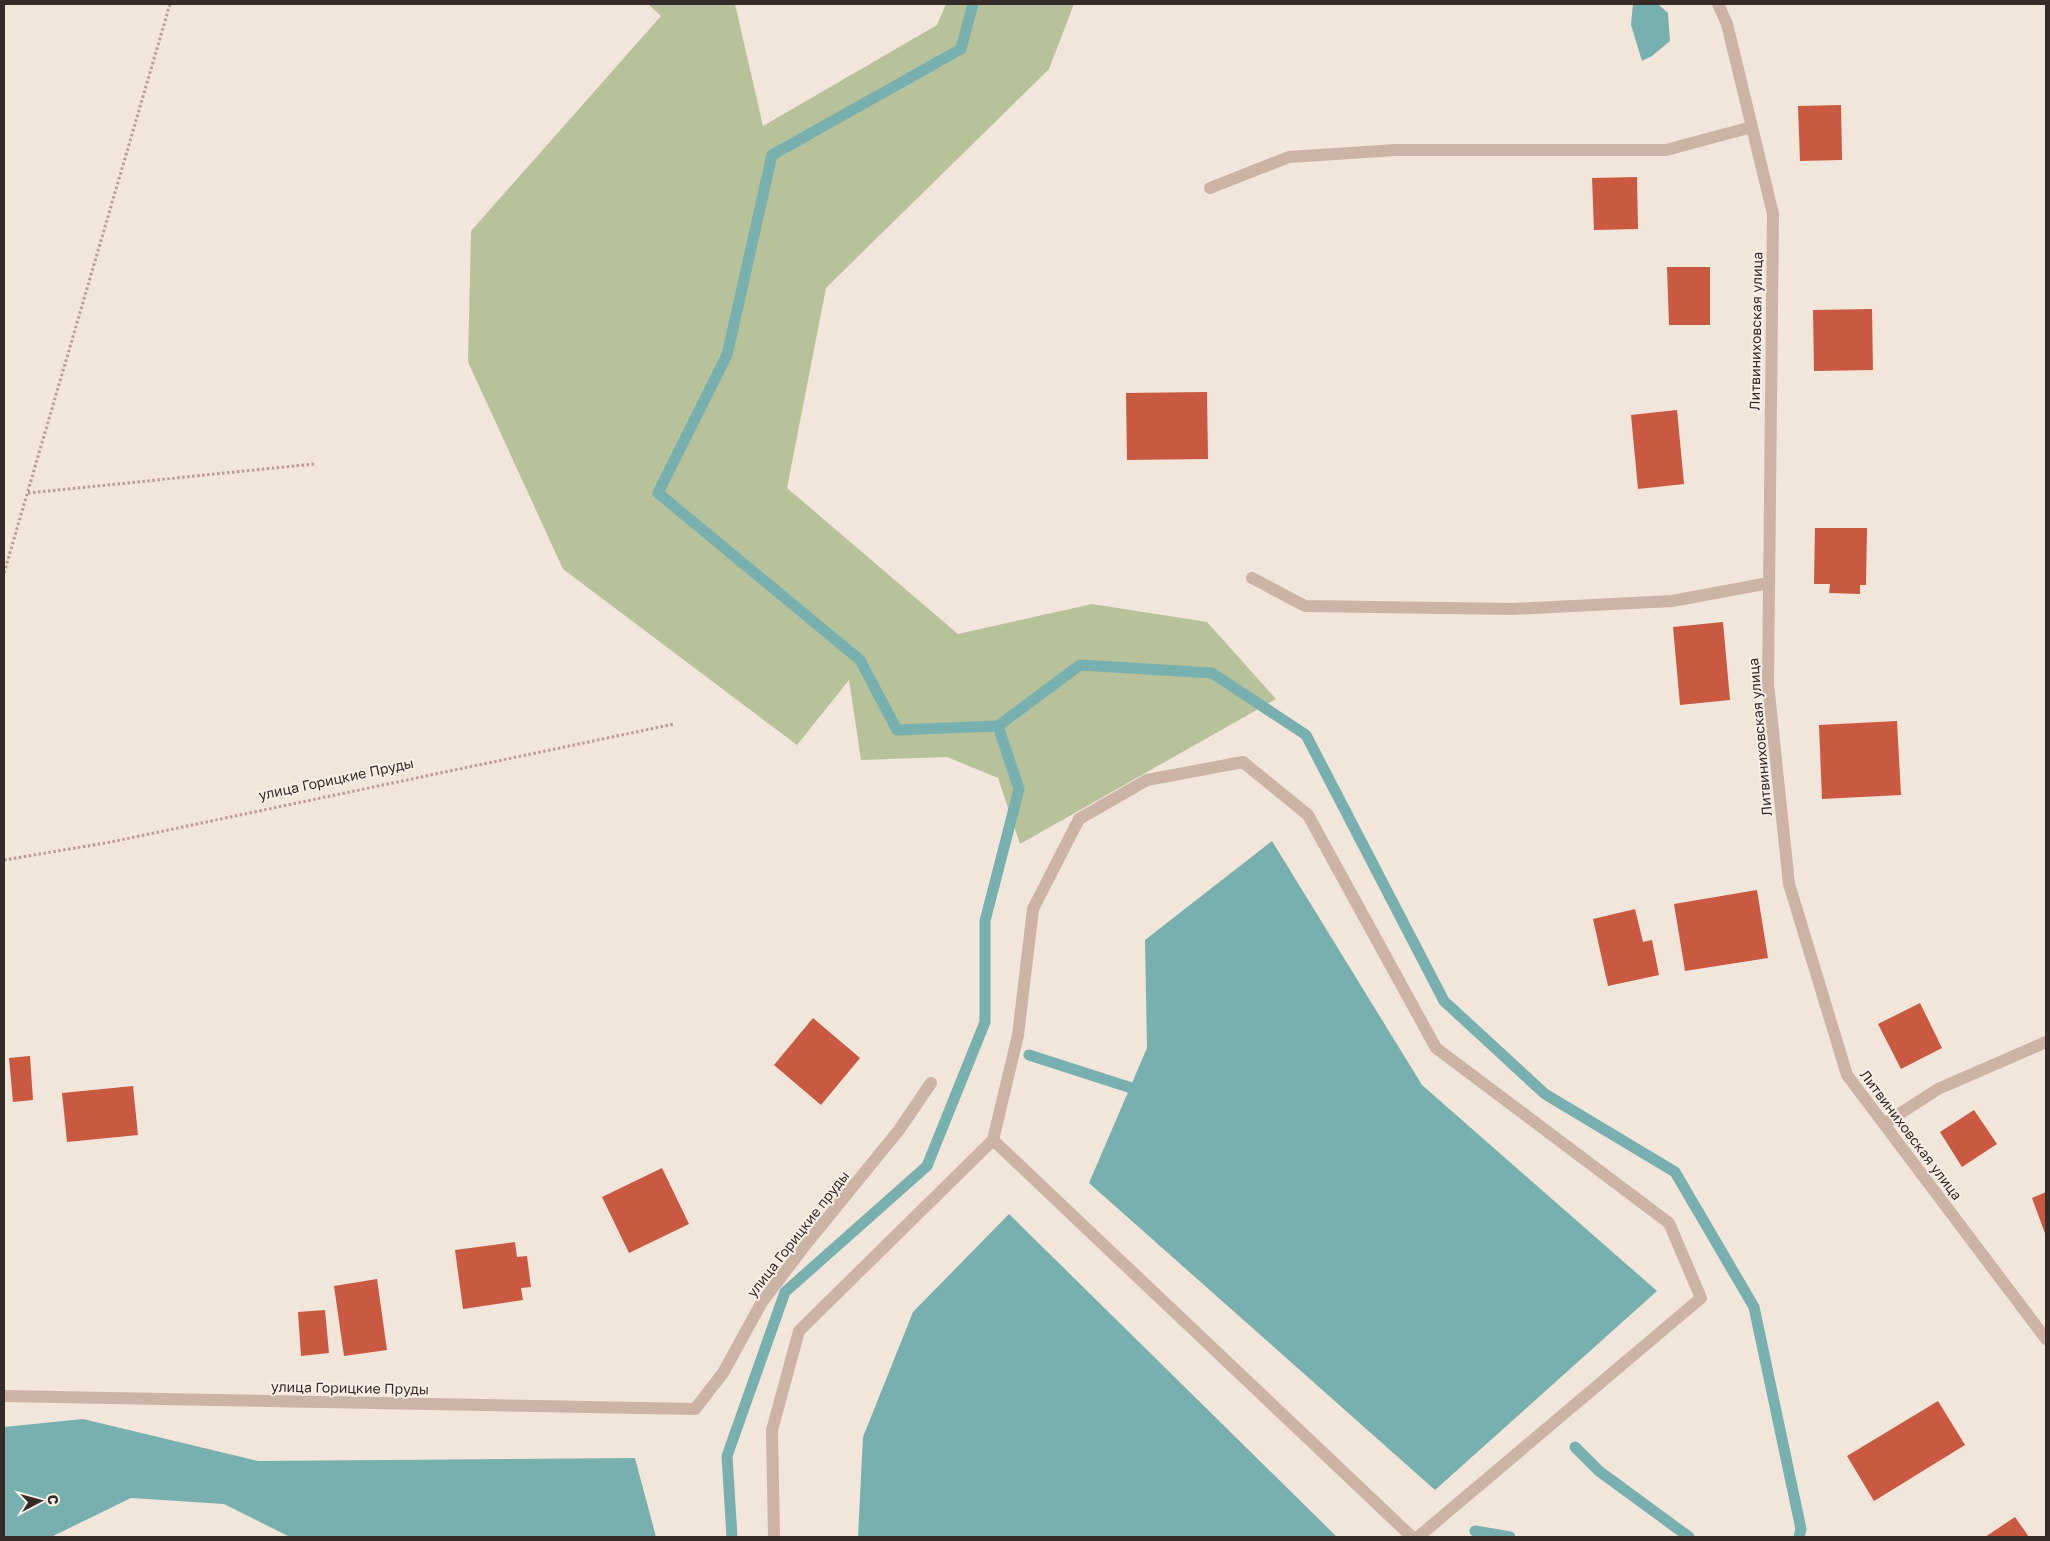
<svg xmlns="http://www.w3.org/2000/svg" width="2050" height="1541" viewBox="0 0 2050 1541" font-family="'Golos Text',sans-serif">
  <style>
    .green { fill: #b7c29a }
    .water { fill: #78b0af }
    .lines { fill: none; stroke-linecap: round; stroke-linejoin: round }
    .stream { stroke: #78b0af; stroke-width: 11 }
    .building { fill: #ca5941 }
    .path { stroke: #b79e90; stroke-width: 3; stroke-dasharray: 2.5 2.5; stroke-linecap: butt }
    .minor { stroke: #cbb4a6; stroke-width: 12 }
    .labels { text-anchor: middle; stroke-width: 4; stroke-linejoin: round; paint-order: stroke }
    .street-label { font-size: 14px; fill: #362b27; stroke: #faf0e7 }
  </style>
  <rect width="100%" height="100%" fill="#f2e5da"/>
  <path class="green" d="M648 4H735L763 126 937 25 946 4H1074L1049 69 826 288 787 488 958 634 1092 604 1207 622 1276 699 1020 844 998 778 947 757 861 760 849 680 797 745 563 569 468 362 471 231 661 16Z"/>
  <path class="water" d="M1633 4H1658L1668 13 1670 41 1652 56 1642 61 1631 25Z
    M1272 841 1422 1085 1657 1291 1435 1490 1089 1183 1147 1048 1145 940Z
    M1009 1214 1337 1537H858L863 1437 913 1312Z
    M83 1419 258 1461 635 1458 656 1537H290L224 1504 131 1498 51 1537H4V1427Z"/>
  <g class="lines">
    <path class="stream" d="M973 4 961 49 772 155 727 355 658 493 860 660 897 730 998 726 1080 665 1212 673 1306 735 1444 1001 1545 1094 1675 1172 1754 1307 1801 1529 1799 1537
      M1029 1055 1144 1092
      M1575 1447 1599 1471 1689 1537
      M1475 1531 1510 1537
      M732 1537 727 1456 785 1292 927 1166 985 1022V921L1019 789 998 726"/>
  </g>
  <path class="building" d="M1841 105 1842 160 1800 161 1798 106Z
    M1637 177 1638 229 1594 230 1592 178Z
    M1667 267H1710V325H1669Z
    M1872 309 1873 370 1814 371 1813 310Z
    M1207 392 1208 459 1127 460 1126 393Z
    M1677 410 1684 484 1638 489 1631 415Z
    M1815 528H1867L1866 585H1860V594L1829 593 1830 584H1814Z
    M1723 622 1730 700 1680 705 1673 627Z
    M1897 721 1901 795 1822 799 1819 725Z
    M1757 890 1768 958 1685 971 1674 904Z
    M1635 909 1643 942 1652 940 1659 975 1608 986 1593 919Z
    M1920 1003 1942 1048 1901 1069 1878 1024Z
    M813 1018 860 1058 821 1105 774 1065Z
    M30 1056 33 1100 13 1102 9 1058Z
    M133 1086 138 1135 67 1142 62 1093Z
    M1974 1110 1997 1144 1962 1167 1940 1132Z
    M662 1168 689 1224 629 1253 602 1197Z
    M2046 1192V1236L2032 1198Z
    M515 1242 517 1257 527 1256 531 1287 521 1288 523 1300 463 1309 455 1250Z
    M377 1279 387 1350 344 1356 334 1286Z
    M325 1310 329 1353 301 1356 298 1312Z
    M1938 1401 1965 1445 1874 1501 1847 1456Z
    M2015 1517 2029 1537H1985Z"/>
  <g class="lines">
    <path class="path" d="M28 493 314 464
      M4 573 170 4
      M4 860 111 842 674 724"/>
    <path class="minor" d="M1718 4 1727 24 1773 214 1768 684 1789 884 1847 1075 2046 1339
      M1210 188 1289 157 1396 150H1666L1752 127
      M1252 578 1305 606 1513 609 1672 601 1769 583
      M1884 1124 1938 1089 2046 1042
      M993 1140 1412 1537
      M4 1396 695 1409 723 1373 762 1302 803 1248 899 1130 931 1083
      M774 1537 772 1430 799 1331 993 1140 1018 1035 1033 909 1079 819 1147 780 1243 762 1308 815 1436 1048 1669 1223 1701 1298 1418 1537"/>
  </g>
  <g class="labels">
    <g class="street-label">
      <text transform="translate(1756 331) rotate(-89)" y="5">Литвиниховская улица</text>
      <text transform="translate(1760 737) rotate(-95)" y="5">Литвиниховская улица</text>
      <text transform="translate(336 779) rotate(-12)" y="5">улица Горицкие Пруды</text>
      <text transform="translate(1911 1135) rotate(53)" y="5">Литвиниховская улица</text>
      <text transform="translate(798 1234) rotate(-52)" y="5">улица Горицкие пруды</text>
      <text transform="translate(350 1388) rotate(1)" y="5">улица Горицкие Пруды</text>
    </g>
  </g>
  <rect width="2050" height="1541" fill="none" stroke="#362b27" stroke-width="10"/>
  <g transform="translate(40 1501) rotate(84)" stroke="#faf0e7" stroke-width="4" paint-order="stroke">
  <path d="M0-4L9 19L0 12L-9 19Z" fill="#362b27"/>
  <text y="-8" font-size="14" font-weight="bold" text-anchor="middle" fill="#362b27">С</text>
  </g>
</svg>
